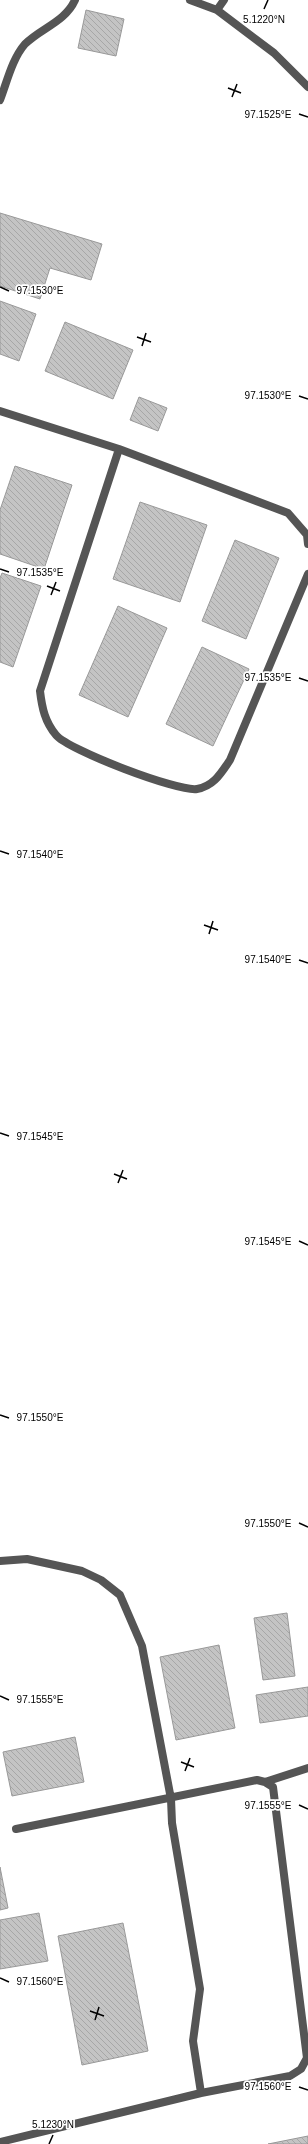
<svg xmlns="http://www.w3.org/2000/svg" width="308" height="2144" viewBox="0 0 308 2144" font-family="Arial,sans-serif">
  <style>
    .building { fill: url(#building-back-hatch); stroke: #999 }
    .lines { fill: none; stroke-linecap: round; stroke-linejoin: round }
    .service { stroke: #555; stroke-width: 8 }
    .minor { stroke: #555; stroke-width: 8 }
    .ticks { fill: none; stroke: #000; stroke-width: 1.5 }
    .ticks-label { font-size: 10px; text-anchor: middle; fill: #000; stroke: #fff; stroke-width: 3.5; stroke-linejoin: round; paint-order: stroke }
  </style>
  <defs>
    <pattern id="building-back-hatch" width="6" height="6" patternUnits="userSpaceOnUse"><rect width="6" height="6" fill="#c4c4c4"/><path d="M-1 5l2 2M0 0l6 6M5-1l2 2" fill="none" stroke="#a7a7a7"/></pattern>
  </defs>
  <rect width="100%" height="100%" fill="#fff"/>
  <path class="building" d="M86 10 124 19 116 56 78 48Z
    M0 213 102 244 91 280 50 268 40 299 0 286Z
    M0 301 36 314 19 361 0 354Z
    M65 322 133 350 113 399 45 371Z
    M139 397 167 408 158 431 130 420Z
    M15 466 72 485 44 569 0 554V510Z
    M140 502 207 525 180 602 113 579Z
    M235 540 279 558 246 639 202 621Z
    M2 573 41 586 13 667 0 662V578Z
    M118 606 167 628 128 717 79 695Z
    M202 647 249 669 213 746 166 724Z
    M287 1613 295 1676 263 1680 254 1618Z
    M219 1645 235 1728 176 1740 160 1657Z
    M308 1687V1716L260 1723 256 1695Z
    M75 1737 84 1782 12 1796 3 1752Z
    M0 1867 8 1908 0 1910Z
    M39 1913 48 1961 0 1969V1920Z
    M123 1923 148 2051 82 2065 58 1936Z
    M308 2136V2144H268Z"/>
  <g class="lines">
    <path class="service" d="M0 1561 27 1559 82 1571 101 1580 120 1595 142 1646 171 1799 172 1823 200 1989 193 2041 201 2093 0 2142
      M265 1782 308 1768
      M16 1829 257 1780 265 1782 273 1787 307 2058 301 2069 290 2076 201 2093"/>
    <path class="minor" d="M190 0 217 10 274 53 308 87
      M217 10 224 0
      M0 100C7 82 12 59 25 44 41 28 65 22 75 0
      M0 411 119 449 288 513 307 535 308 544
      M119 449 40 691C42 708 45 722 56 735 68 750 178 792 197 789 214 786 221 773 230 760L308 574"/>
  </g>
  <path class="ticks" d="M264 9 268 0M228 88 241 93M232 97 237 84M299 114 308 117M0 287 9 291M137 337 151 342M142 346 146 333M299 396 308 399M0 569 9 572M47 586 60 591M51 595 56 582M299 678 308 681M0 851 9 854M204 925 218 930M209 934 213 921M299 960 308 963M0 1133 9 1136M114 1174 127 1179M118 1183 123 1170M299 1241 308 1245M0 1415 9 1418M299 1523 308 1527M0 1696 9 1700M181 1762 194 1767M185 1771 190 1758M299 1805 308 1809M0 1978 9 1982M90 2011 104 2016M95 2020 99 2007M299 2087 308 2090M49 2144 53 2135"/>
  <g class="ticks-label">
    <text x="264" y="23">5.1220°N</text>
    <text x="268" y="118">97.1525°E</text>
    <text x="40" y="294">97.1530°E</text>
    <text x="268" y="399">97.1530°E</text>
    <text x="40" y="576">97.1535°E</text>
    <text x="268" y="681">97.1535°E</text>
    <text x="40" y="858">97.1540°E</text>
    <text x="268" y="963">97.1540°E</text>
    <text x="40" y="1140">97.1545°E</text>
    <text x="268" y="1245">97.1545°E</text>
    <text x="40" y="1421">97.1550°E</text>
    <text x="268" y="1527">97.1550°E</text>
    <text x="40" y="1703">97.1555°E</text>
    <text x="268" y="1809">97.1555°E</text>
    <text x="40" y="1985">97.1560°E</text>
    <text x="268" y="2090">97.1560°E</text>
    <text x="53" y="2128">5.1230°N</text>
  </g>
</svg>
